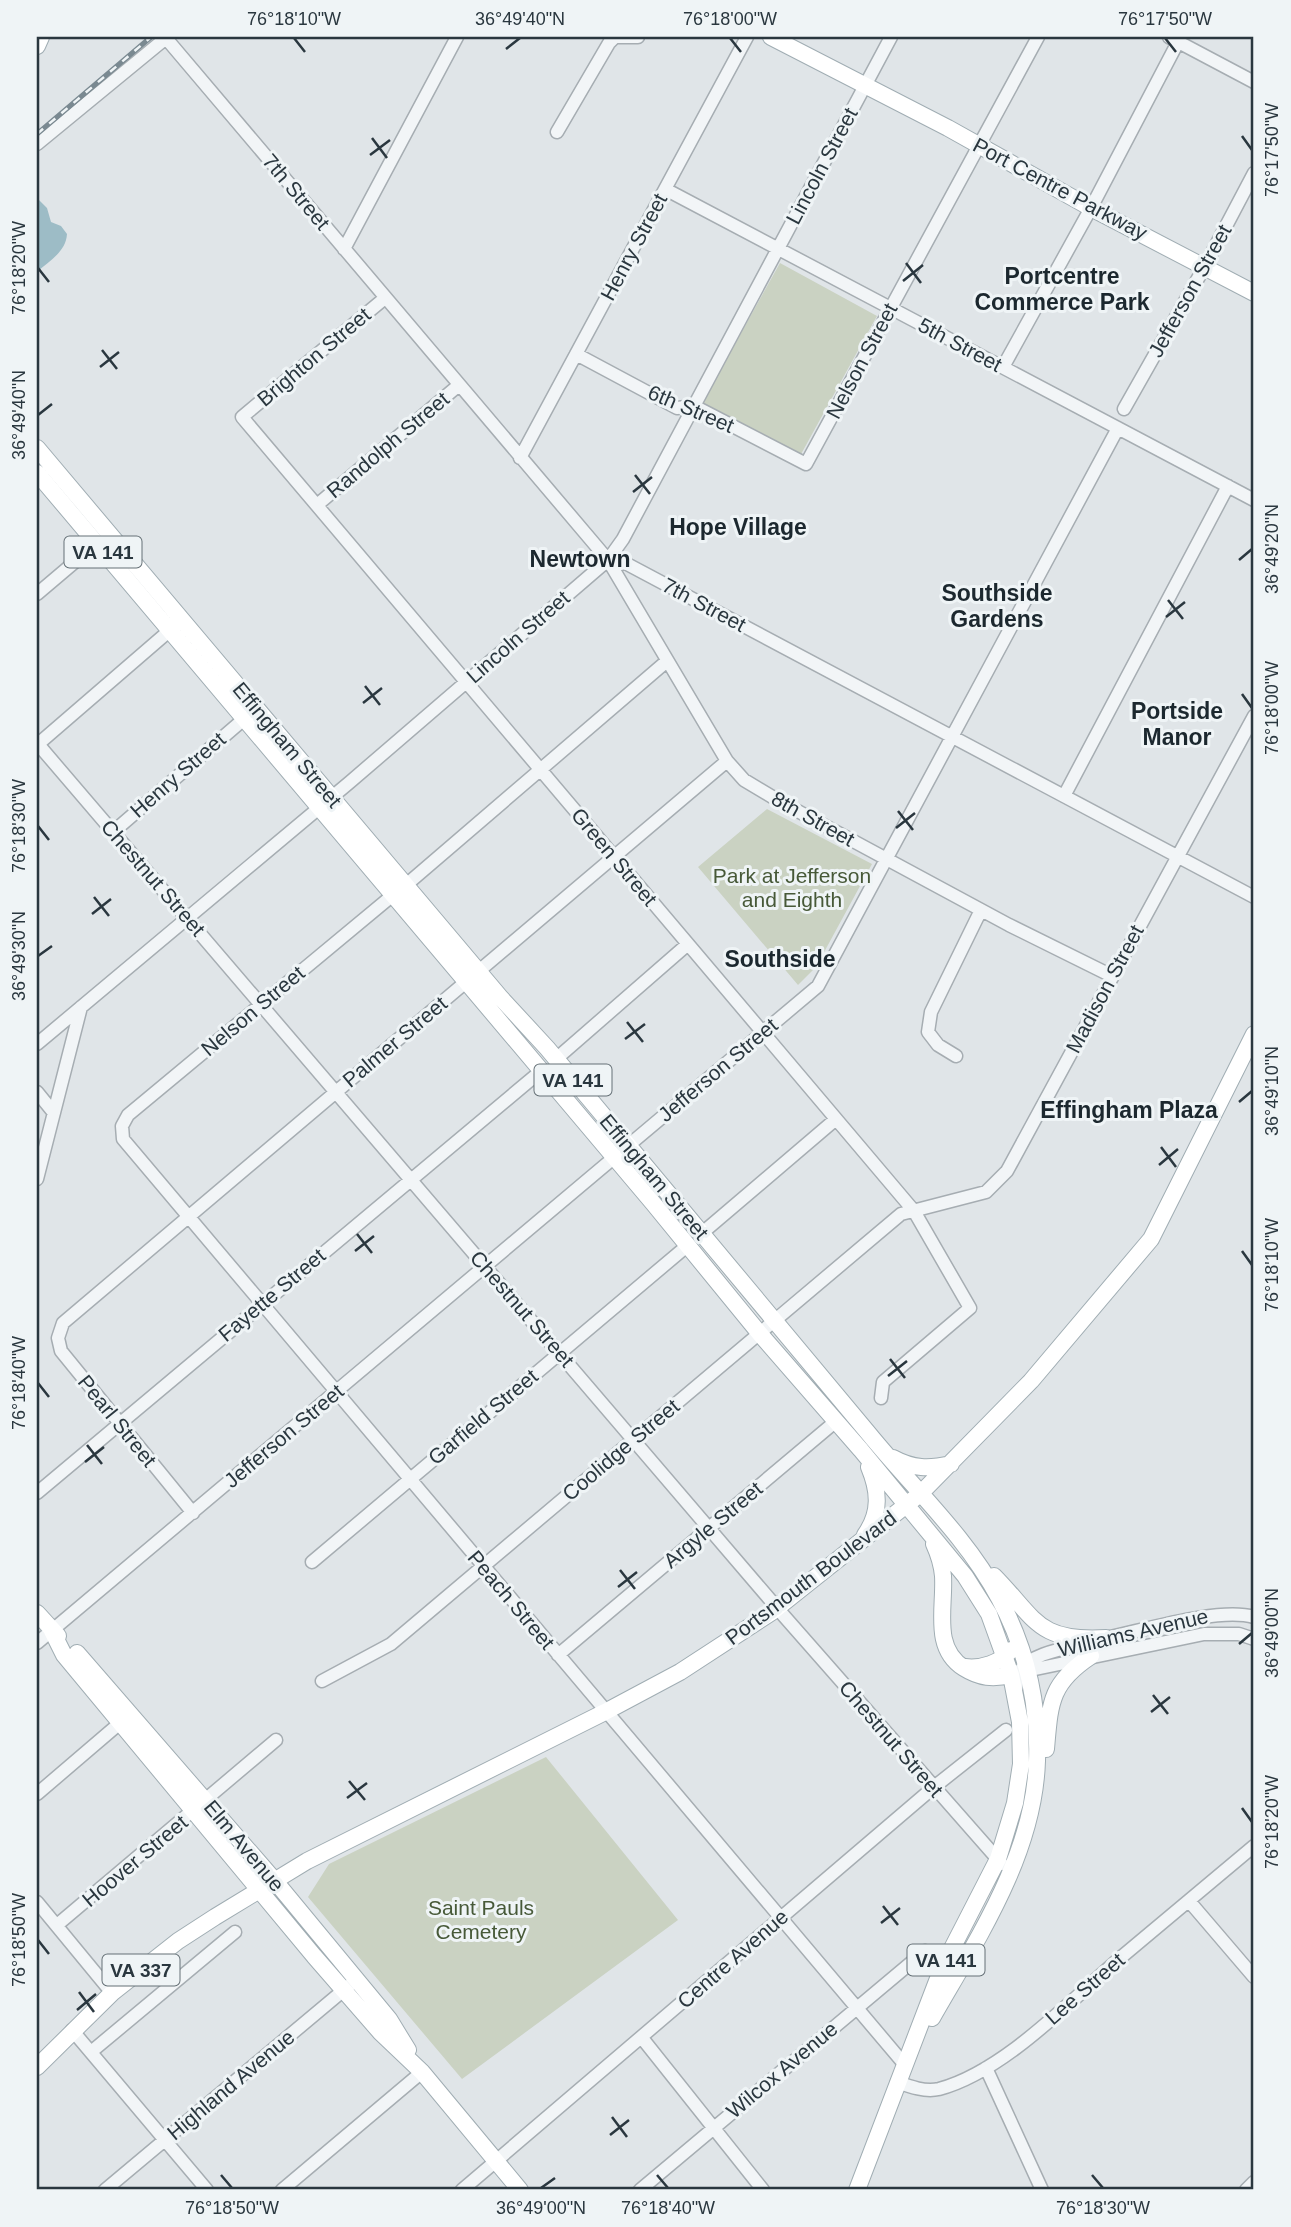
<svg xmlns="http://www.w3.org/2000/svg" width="1291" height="2227" viewBox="0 0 1291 2227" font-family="Helvetica,sans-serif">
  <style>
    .green { fill: #cad2c2 }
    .water { fill: #9dbcc6 }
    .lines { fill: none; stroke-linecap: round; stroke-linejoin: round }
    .minor-casing { stroke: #a6adb2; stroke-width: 15 }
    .major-casing { stroke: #a0adb3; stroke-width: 18 }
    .minor { stroke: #f2f5f7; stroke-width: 12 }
    .major { stroke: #fff; stroke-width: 16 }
    .rail-casing { stroke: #7a8991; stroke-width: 5 }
    .rail { stroke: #eff4f6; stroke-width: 2.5; stroke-dasharray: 8; stroke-linecap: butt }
    .ticks { fill: none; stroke: #2a373f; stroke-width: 2.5 }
    .labels { text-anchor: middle; stroke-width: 6; stroke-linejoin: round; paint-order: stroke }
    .shield { fill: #eff4f6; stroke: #657076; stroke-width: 2 }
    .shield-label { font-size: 19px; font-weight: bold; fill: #2a373f }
    .street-label { font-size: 21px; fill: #2a373f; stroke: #eff4f6 }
    .park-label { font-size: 21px; fill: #475938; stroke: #eff4f6 }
    .neighbourhood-label { font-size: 23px; font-weight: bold; fill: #1c282f; stroke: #eff4f6 }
    .neatline { fill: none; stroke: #2a373f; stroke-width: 2.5 }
    .ticks-label { font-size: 18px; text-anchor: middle; fill: #2a373f }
  </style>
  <rect width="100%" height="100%" fill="#e0e5e8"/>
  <path class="green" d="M780 263 877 316 800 456 702 403Z
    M767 809 872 864 816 967 798 985 698 867Z
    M546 1757 678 1920 462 2079 308 1897 329 1864Z"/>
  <path class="water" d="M37 192 39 195 37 198 47 208 51 222 61 226 67 234C66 252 49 261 37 272Z"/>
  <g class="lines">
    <defs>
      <path id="minor" d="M165 37 608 560 727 761 744 780 779 801 1009 925 1112 976
        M1169 37 1254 82
        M557 132 609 43 615 37H638
        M37 144 166 38
        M665 189 1254 500
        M344 249 457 37
        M385 298 242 417 914 1211 970 1308 883 1382 881 1398
        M576 354 677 408 694 406 806 464 1038 37
        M1003 367 1091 208 1178 42
        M1124 409 1205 266 1254 173
        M520 458 747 37
        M317 505 459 385
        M608 560 627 564 1254 897
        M37 594 96 544
        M37 743 784 1616 1002 1864
        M37 745 176 625
        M1064 796 1228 486
        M113 832 244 719
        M406 885 667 661
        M393 895 128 1115 122 1126 123 1139 905 2065
        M37 1044 350 782 608 560 623 539 891 37
        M956 1056 938 1045 928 1032 931 1012 981 910
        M556 1059 688 944
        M37 1092 54 1113
        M37 1179 81 1007
        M701 1234 836 1119
        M37 1493 541 1071
        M193 1513 61 1351 58 1338 63 1323 727 761
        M312 1562 687 1246
        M37 1643 818 986 1118 428
        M558 1655 835 1422
        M1021 1672 1204 1634H1239L1254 1639
        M322 1681 391 1644 901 1214 986 1192 1007 1171 1254 716
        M1016 1690C1017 1685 1017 1678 1019 1673 1028 1650 1084 1646 1106 1638 1145 1630 1219 1607 1254 1617
        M37 1794 127 1717
        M1189 1901 1254 1977
        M37 1902 112 1993
        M57 1925 276 1740
        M72 2030 207 2190
        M642 2038 763 2190
        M91 2052 235 1932
        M986 2068 1042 2190
        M897 2082C911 2087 925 2092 939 2089 1003 2072 1069 2002 1119 1959 1164 1921 1209 1884 1254 1846
        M105 2190 351 1984
        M282 2190 422 2072
        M462 2190 934 1787 1006 1730
        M640 2190 925 1951
        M1246 2190 1254 2182"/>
      <path id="major" d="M771 37 948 128 1091 208 1254 293
        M37 46 41 37
        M37 448 500 997 547 1048C654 1177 762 1304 869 1434 913 1488 966 1536 999 1598 1026 1648 1039 1704 1037 1761 1034 1855 977 1939 932 2018
        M37 473 653 1203 760 1334 861 1450 965 1576 989 1614 1011 1675 1020 1722 1021 1764 1015 1803 998 1859 942 1968 857 2190
        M893 1458C913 1469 929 1469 951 1464
        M865 1535C881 1512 879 1491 869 1467
        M934 1544C939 1555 942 1565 943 1576 945 1608 932 1648 964 1668 980 1678 993 1679 1011 1675
        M994 1576C1037 1620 1037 1642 1106 1638
        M37 1613 58 1636
        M52 1631 64 1655 314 1956 381 2033 422 2072 520 2190
        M77 1653 275 1881 389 2019 408 2050
        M965 1667C982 1669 1000 1663 1011 1650
        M1046 1749C1050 1703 1050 1683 1091 1656
        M37 2067 112 1993 178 1941 215 1917 307 1861 605 1712 680 1672 772 1612 920 1494 1031 1381 1151 1239 1254 1034"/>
    </defs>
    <use href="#minor" class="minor-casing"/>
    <use href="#major" class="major-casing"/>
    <use href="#minor" class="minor"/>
    <use href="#major" class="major"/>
    <defs>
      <path id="rail" d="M37 134 151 37"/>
    </defs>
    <use href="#rail" class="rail-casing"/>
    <use href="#rail" class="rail"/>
  </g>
  <path class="ticks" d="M294 38 305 52M730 38 741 52M1165 38 1176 52M506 49 520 38M1242 136 1252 150M372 138 387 158M370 155 390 140M906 263 921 283M38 268 49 282M903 281 923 265M102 350 117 369M100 367 119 352M38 415 52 404M635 475 650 494M633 492 652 477M1239 560 1252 549M1168 600 1183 619M1166 617 1185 602M365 686 380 705M1242 694 1252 708M363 703 382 688M898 811 913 830M38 826 49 840M896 828 915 813M94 897 109 916M92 914 111 899M38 956 52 946M627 1022 643 1042M625 1039 645 1024M1239 1102 1252 1091M1161 1147 1176 1167M1159 1165 1178 1149M357 1234 372 1253M355 1251 374 1236M1242 1251 1252 1265M890 1359 905 1378M888 1376 907 1361M38 1383 49 1397M87 1445 102 1464M85 1462 104 1447M620 1570 635 1589M618 1587 637 1572M1239 1644 1252 1633M1153 1695 1168 1714M1151 1712 1170 1697M349 1781 365 1800M347 1798 367 1783M1242 1808 1252 1822M883 1906 898 1925M881 1923 900 1908M38 1940 49 1954M79 1992 94 2012M77 2010 96 1994M612 2117 627 2137M610 2135 629 2120M221 2175 232 2188M657 2175 668 2188M1092 2175 1103 2188M541 2188 555 2178"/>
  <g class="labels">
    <g class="shield">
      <rect x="64.5" y="536.5" width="77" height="31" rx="5"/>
      <rect x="534.5" y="1064.5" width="77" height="31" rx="5"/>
      <rect x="907.5" y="1944.5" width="77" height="31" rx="5"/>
      <rect x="102.5" y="1954.5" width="77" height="31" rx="5"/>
    </g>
    <g class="shield-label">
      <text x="103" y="559">VA 141</text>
      <text x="573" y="1087">VA 141</text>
      <text x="946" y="1967">VA 141</text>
      <text x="141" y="1977">VA 337</text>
    </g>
    <g class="street-label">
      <text transform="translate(822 166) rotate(-62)" y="7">Lincoln Street</text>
      <text transform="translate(1060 189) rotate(28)" y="7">Port Centre Parkway</text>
      <text transform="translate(296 192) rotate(50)" y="7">7th Street</text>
      <text transform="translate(634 247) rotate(-62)" y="7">Henry Street</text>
      <text transform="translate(1190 291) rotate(-61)" y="7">Jefferson Street</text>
      <text transform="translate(960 345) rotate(28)" y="7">5th Street</text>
      <text transform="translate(314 357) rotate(-40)" y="7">Brighton Street</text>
      <text transform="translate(862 361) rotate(-62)" y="7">Nelson Street</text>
      <text transform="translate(691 409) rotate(23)" y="7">6th Street</text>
      <text transform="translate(388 445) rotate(-40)" y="7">Randolph Street</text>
      <text transform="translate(704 605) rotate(28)" y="7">7th Street</text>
      <text transform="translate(518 637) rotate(-41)" y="7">Lincoln Street</text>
      <text transform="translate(287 745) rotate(50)" y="7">Effingham Street</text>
      <text transform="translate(178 775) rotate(-41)" y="7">Henry Street</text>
      <text transform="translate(813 819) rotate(29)" y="7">8th Street</text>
      <text transform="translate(614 857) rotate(50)" y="7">Green Street</text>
      <text transform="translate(153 878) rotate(49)" y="7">Chestnut Street</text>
      <text transform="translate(1105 989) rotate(-62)" y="7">Madison Street</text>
      <text transform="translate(253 1011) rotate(-40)" y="7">Nelson Street</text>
      <text transform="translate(395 1042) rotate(-40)" y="7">Palmer Street</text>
      <text transform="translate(718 1070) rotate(-40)" y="7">Jefferson Street</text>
      <text transform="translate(654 1177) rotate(50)" y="7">Effingham Street</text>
      <text transform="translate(272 1295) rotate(-40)" y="7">Fayette Street</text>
      <text transform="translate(522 1309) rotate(49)" y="7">Chestnut Street</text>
      <text transform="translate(483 1417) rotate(-40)" y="7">Garfield Street</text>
      <text transform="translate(117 1421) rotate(51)" y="7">Pearl Street</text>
      <text transform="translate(284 1436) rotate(-40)" y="7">Jefferson Street</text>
      <text transform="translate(621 1450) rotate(-40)" y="7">Coolidge Street</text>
      <text transform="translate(713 1525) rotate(-40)" y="7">Argyle Street</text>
      <text transform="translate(811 1578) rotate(-37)" y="7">Portsmouth Boulevard</text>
      <text transform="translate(511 1600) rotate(50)" y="7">Peach Street</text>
      <text transform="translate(1133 1633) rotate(-13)" y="7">Williams Avenue</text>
      <text transform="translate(891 1739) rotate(49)" y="7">Chestnut Street</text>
      <text transform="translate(244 1846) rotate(50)" y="7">Elm Avenue</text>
      <text transform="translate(135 1861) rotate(-40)" y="7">Hoover Street</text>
      <text transform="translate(733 1959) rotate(-41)" y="7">Centre Avenue</text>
      <text transform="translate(1085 1989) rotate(-41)" y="7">Lee Street</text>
      <text transform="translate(782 2070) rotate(-40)" y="7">Wilcox Avenue</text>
      <text transform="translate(231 2085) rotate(-40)" y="7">Highland Avenue</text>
    </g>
    <g class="park-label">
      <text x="792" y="883">Park at Jefferson<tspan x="792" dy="24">and Eighth</tspan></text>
      <text x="481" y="1915">Saint Pauls<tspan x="481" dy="24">Cemetery</tspan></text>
    </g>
    <g class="neighbourhood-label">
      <text x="1062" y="284">Portcentre<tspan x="1062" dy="26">Commerce Park</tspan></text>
      <text x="738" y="535">Hope Village</text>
      <text x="580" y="567">Newtown</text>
      <text x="997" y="601">Southside<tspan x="997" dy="26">Gardens</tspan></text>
      <text x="1177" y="719">Portside<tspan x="1177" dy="26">Manor</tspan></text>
      <text x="780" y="967">Southside</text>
      <text x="1129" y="1118">Effingham Plaza</text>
    </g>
  </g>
  <rect width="1291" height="2227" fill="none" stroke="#eff4f6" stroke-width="77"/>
  <rect x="38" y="38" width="1214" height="2150" class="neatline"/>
  <g class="ticks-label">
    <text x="294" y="25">76°18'10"W</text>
    <text x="520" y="25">36°49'40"N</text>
    <text x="730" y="25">76°18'00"W</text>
    <text x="1165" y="25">76°17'50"W</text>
    <text transform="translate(1272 150) rotate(-90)" y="6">76°17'50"W</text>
    <text transform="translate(19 268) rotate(-90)" y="6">76°18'20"W</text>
    <text transform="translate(19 415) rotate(-90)" y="6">36°49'40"N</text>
    <text transform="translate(1272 549) rotate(-90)" y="6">36°49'20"N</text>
    <text transform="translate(1272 708) rotate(-90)" y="6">76°18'00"W</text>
    <text transform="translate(19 826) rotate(-90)" y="6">76°18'30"W</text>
    <text transform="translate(19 956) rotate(-90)" y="6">36°49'30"N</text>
    <text transform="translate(1272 1091) rotate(-90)" y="6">36°49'10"N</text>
    <text transform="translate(1272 1265) rotate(-90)" y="6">76°18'10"W</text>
    <text transform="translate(19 1383) rotate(-90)" y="6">76°18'40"W</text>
    <text transform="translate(1272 1633) rotate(-90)" y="6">36°49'00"N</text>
    <text transform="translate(1272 1822) rotate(-90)" y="6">76°18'20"W</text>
    <text transform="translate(19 1940) rotate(-90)" y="6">76°18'50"W</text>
    <text x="232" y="2214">76°18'50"W</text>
    <text x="541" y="2214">36°49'00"N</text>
    <text x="668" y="2214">76°18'40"W</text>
    <text x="1103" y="2214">76°18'30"W</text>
  </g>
</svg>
